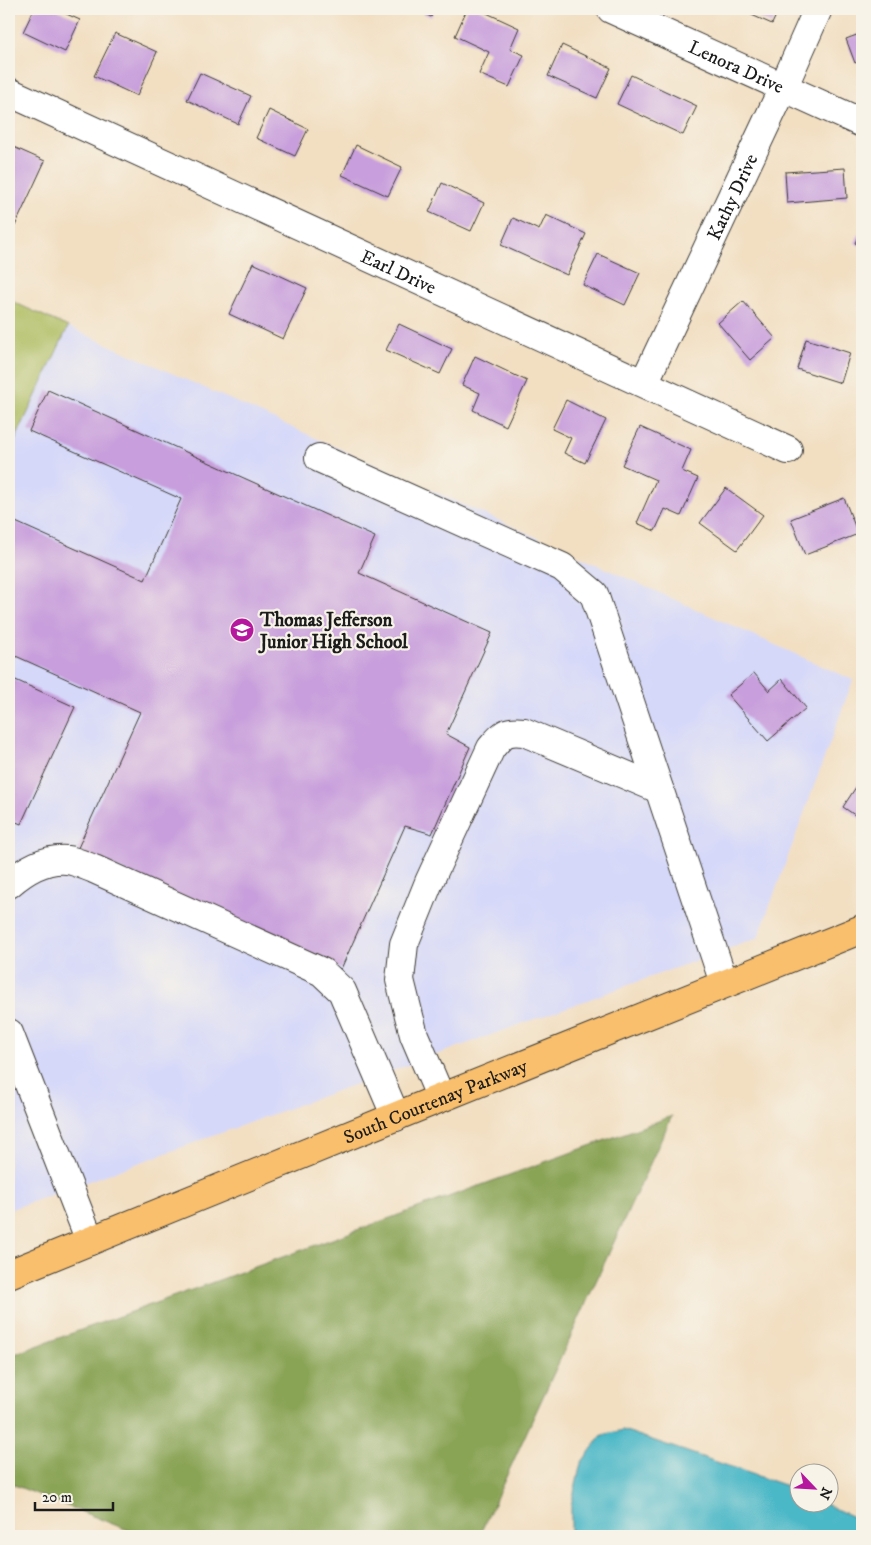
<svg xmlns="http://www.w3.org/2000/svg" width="871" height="1545" viewBox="0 0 871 1545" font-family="'IM FELL DW Pica',serif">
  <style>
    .built { fill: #d5d8f9 }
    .green { fill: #adbc5f; stroke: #646c3e }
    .forest { fill: #8aa456; stroke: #536039 }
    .water { fill: #4bb8c7; stroke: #346a72 }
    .building { fill: #c89fdc }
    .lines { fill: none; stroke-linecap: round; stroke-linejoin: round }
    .minor-casing { stroke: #3c3935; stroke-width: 30 }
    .major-casing { stroke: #3c3935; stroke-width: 30 }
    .minor { stroke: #fff; stroke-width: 28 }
    .major { stroke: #f9bf6d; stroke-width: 28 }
    .labels { text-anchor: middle; stroke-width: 4.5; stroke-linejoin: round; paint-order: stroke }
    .street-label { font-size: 19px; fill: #1c1c1c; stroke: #f7f3e8 }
    .poi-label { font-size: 19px; font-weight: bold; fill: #1c1c1c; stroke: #f7f3e8; text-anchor: start }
  </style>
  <rect width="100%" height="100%" fill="#f7f3e8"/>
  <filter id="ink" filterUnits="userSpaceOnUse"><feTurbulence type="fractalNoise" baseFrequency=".02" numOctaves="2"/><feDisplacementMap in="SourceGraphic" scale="10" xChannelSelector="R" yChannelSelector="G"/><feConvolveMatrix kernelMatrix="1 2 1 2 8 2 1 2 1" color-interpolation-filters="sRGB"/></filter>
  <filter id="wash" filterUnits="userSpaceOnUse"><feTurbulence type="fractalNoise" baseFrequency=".0096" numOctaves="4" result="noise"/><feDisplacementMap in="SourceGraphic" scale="20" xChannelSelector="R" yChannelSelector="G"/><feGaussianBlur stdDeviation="1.12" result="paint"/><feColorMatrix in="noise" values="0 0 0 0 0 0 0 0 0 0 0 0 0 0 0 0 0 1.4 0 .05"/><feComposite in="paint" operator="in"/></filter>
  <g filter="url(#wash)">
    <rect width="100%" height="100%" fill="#f2dfc2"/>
    <path class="built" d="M9 300 853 680 758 938 9 1210Z"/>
    <path class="green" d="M9 300 68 327 9 453Z"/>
    <path class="forest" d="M672 1116 479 1536H143L9 1483V1356Z"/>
    <path class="water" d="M623 1430 787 1486 798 1491V1502L823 1503 862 1521V1536H571V1505L581 1463 602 1435Z"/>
    <g id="blocks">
      <path class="building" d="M34 9H55L80 20 65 52 23 32Z
        M415 9H435L431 17Z
        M467 9H478L519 28 510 49 524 55 509 87 479 74 489 52 455 36Z
        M738 9H779L772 24Z
        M115 33 157 52 137 96 94 76Z
        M862 33V60L855 63 846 39Z
        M562 45 611 68 597 98 548 76Z
        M200 73 251 96 238 124 187 100Z
        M631 75 697 106 683 135 617 104Z
        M269 110 308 129 295 156 256 138Z
        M9 145 45 161 15 226 9 224Z
        M356 145 402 167 388 196 342 175Z
        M845 168 847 198 787 203 785 172Z
        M442 183 484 203 471 231 429 212Z
        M546 215 586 234 567 275 501 245 513 218 539 230Z
        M862 228V247L855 243Z
        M598 254 640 273 625 305 583 285Z
        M253 263 307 288 283 339 229 314Z
        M743 301 775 338 750 360 718 323Z
        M399 324 452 349 440 374 386 350Z
        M806 339 850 353 841 383 797 369Z
        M475 356 527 381 506 426 473 410 480 393 462 385Z
        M48 390 375 537 359 573 492 633 446 734 470 747 432 834 405 826 341 969 77 850 140 712 9 653V519L145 580 181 499 29 431Z
        M566 400 606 420 585 463 564 453 571 438 552 429Z
        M640 427 691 450 682 471 698 478 681 516 665 509 655 531 637 523 656 480 622 465Z
        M726 488 763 515 737 550 700 523Z
        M844 498 858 534 805 555 791 519Z
        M754 673 769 691 782 679 806 708 768 741 728 695Z
        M9 677 75 707 21 824 9 819Z
        M862 778V820L843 807Z"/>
    </g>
  </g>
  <g filter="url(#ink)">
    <use href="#blocks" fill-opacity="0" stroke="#3c3935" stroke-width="1"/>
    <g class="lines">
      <defs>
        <g id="minor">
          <path id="s1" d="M611 9 862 123"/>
          <path id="s2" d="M9 92 788 450"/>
          <path id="s3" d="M644 383 783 88 818 9"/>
          <path d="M319 458 562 567 594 594 724 983"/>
          <path d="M9 884C25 870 45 858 67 860 76 861 86 866 94 869L322 972 342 991 396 1117"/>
          <path d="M9 1033 90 1241"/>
          <path d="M441 1098 414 1035 408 1012 400 980 404 944 429 882 491 748C503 734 505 730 524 732L659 789"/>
        </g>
        <g id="major">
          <path id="s4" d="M9 1274 441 1098 862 929"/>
        </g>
      </defs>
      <use href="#minor" class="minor-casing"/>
      <use href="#major" class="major-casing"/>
      <use href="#minor" class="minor"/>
      <use href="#major" class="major"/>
    </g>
  </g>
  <defs>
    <symbol id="school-disc" viewBox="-11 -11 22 22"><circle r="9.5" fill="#b5179e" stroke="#f7f3e8"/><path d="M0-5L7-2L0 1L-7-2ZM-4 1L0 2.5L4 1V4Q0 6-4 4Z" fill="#fff"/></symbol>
  </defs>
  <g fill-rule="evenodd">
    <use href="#school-disc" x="228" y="616" width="28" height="28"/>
  </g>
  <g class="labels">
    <g class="street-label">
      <text dy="7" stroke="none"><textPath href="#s1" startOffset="138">Lenora Drive</textPath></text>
      <text dy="7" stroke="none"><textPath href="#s3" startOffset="206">Kathy Drive</textPath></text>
      <text dy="7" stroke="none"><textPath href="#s2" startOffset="429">Earl Drive</textPath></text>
      <text dy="7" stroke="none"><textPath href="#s4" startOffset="460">South Courtenay Parkway</textPath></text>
    </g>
    <g class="poi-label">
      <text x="260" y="626">Thomas Jefferson<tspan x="260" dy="22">Junior High School</tspan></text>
    </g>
  </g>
  <rect width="871" height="1545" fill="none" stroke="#f7f3e8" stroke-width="30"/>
  <g transform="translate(814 1488) rotate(115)"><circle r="24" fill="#f7f3e8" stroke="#9f9d96"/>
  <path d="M0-4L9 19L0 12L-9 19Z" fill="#b5179e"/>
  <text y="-8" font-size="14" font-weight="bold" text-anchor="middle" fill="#1c1c1c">N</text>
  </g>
  <path d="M35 1502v8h78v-8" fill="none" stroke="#1c1c1c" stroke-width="2.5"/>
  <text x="42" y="1502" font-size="15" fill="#1c1c1c" stroke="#f7f3e8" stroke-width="4" paint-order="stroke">20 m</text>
</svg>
